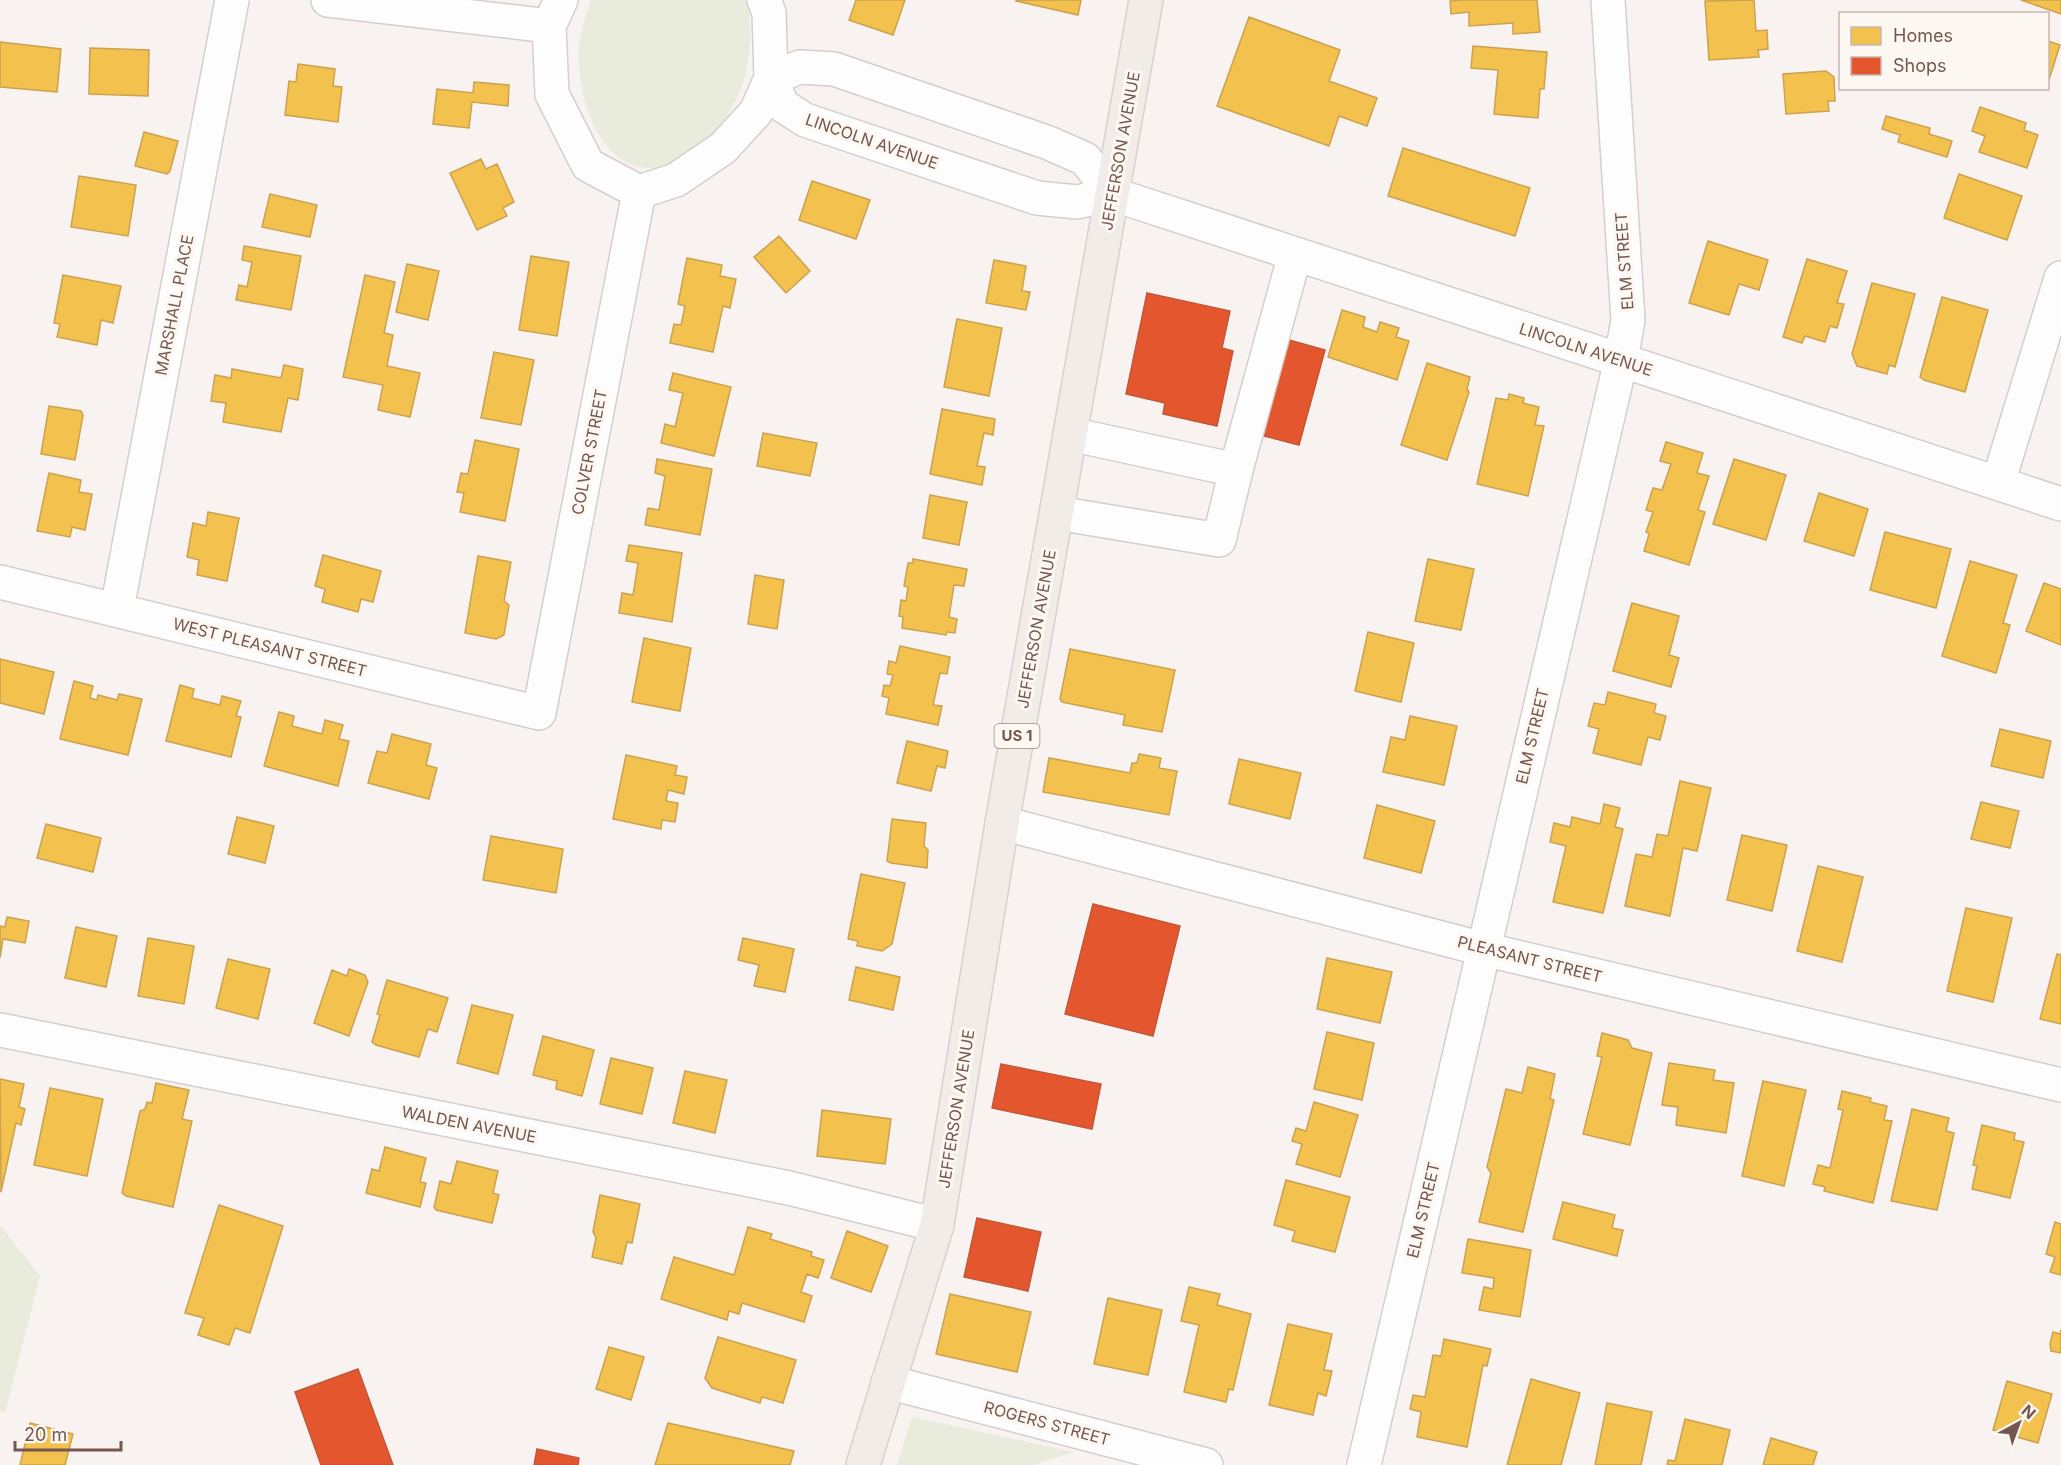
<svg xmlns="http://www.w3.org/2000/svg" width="2061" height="1465" viewBox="0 0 2061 1465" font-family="Inter,sans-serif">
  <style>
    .green { fill: #e9ecdc }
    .homes { fill: #f2c14e; stroke: #cca14f; stroke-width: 1.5 }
    .shops { fill: #e4572e; stroke: #c25738; stroke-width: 1.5 }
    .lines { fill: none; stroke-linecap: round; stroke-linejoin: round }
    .minor-casing { stroke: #d6cecc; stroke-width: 36 }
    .major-casing { stroke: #d9d0cd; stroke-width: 36 }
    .minor { stroke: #fefdfd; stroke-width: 33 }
    .major { stroke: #f1ece8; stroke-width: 33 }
    .labels { text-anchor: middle; stroke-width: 6; stroke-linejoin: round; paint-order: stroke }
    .shield { fill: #fdf7f2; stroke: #9d8781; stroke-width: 1.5 }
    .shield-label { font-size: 15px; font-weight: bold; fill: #745751 }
    .street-label { font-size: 16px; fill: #745751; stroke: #fdf7f2 }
  </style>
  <rect width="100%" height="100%" fill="#f8f3f0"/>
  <path class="green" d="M591 0H748C752 42 752 73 730 111 727 117 723 125 719 131 713 137 704 143 697 148 685 159 675 167 658 168 599 174 576 95 579 49 580 32 586 16 591 0Z
    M0 1225 40 1276 5 1413 0 1412Z
    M912 1417 1074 1452 1034 1465H897Z"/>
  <path class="homes" d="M856 0H905L893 35 849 20Z
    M1017 0H1081L1078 15 1016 1Z
    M1463 0H1537L1540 32 1513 34V23L1469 26V12L1451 14 1450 1Z
    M1754 0 1756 31 1767 30 1768 49 1758 50 1759 57 1709 60 1705 1Z
    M2021 0H2061V14Z
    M1249 17 1340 50 1329 81 1377 98 1367 126 1339 116 1329 146 1217 106Z
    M2048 41 2060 45 2048 83Z
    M0 42 61 49 57 92 0 87Z
    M1473 46 1547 52 1544 89H1540L1538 118 1494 114 1498 70 1471 68Z
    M90 48 149 50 148 96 89 94Z
    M298 64 335 69 333 86 342 87 338 122 285 115 289 81 296 82Z
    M1826 71 1834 77 1835 101H1828L1829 111 1786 114 1783 74Z
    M474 82 509 85 508 106 472 102 469 128 433 124 437 89 473 93Z
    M1980 107 2026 123 2024 130 2038 135 2027 168 1979 152 1985 136 1972 131Z
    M1886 116 1930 128 1929 134 1952 141 1947 157 1898 142 1900 135 1882 129Z
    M144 132 178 141 170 171 167 174 135 166Z
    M1403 148 1530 188 1515 236 1388 196Z
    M481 159 486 169 497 164 514 202 503 208 507 216 477 230 450 173Z
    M1959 174 2022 196 2007 240 1944 218Z
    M79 176 136 185 128 236 71 227Z
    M812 181 870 200 856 239 799 220Z
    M270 194 317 205 310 237 262 227Z
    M779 236 810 271 786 293 754 257Z
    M1708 241 1768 260 1759 290 1739 284 1729 315 1689 303Z
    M244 246 301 256 291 310 236 300 239 285 247 287 252 262 242 260Z
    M531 256 569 262 557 336 519 330Z
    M687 258 722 265 720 276 736 279 730 308 723 306 713 352 670 343 674 324 681 325 685 306 678 304Z
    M1807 259 1847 271 1837 303 1844 304 1837 328 1830 326 1825 342 1805 336 1802 343 1783 337Z
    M994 260 1026 266 1022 291 1030 292 1026 310 986 303Z
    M407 264 439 271 428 320 396 312Z
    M63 275 121 286 113 323 101 320 97 345 57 337 60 324 54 323Z
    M365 275 395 282 384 333 393 335 387 366 420 373 410 417 378 410 383 385 343 377Z
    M1872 283 1915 294 1895 367 1889 365 1887 374 1857 366 1852 354Z
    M1942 297 1988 310 1965 392 1924 380 1920 377Z
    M1342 310 1365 317 1363 327 1377 332 1380 322 1399 328 1396 337 1409 341 1397 380 1328 357Z
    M957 319 1002 328 989 396 944 387Z
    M494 352 534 360 521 425 481 418Z
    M1427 363 1470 377 1467 389 1469 392 1447 460 1401 445Z
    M284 365 303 369 298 400 288 398 281 432 223 422 226 403 211 401 215 375 231 378 232 369 281 378Z
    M673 373 731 387 714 456 661 443 665 424 675 427 683 393 669 390Z
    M1509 394 1524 398 1523 403 1539 407 1535 425 1544 426 1528 496 1477 484 1496 398 1508 400Z
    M49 406 81 411 83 415 75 460 41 454Z
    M942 409 995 419 993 435 984 433 977 466 985 467 982 485 930 474Z
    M763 433 817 443 810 476 757 466Z
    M475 440 519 449 505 521 460 512 464 493 457 492 461 473 468 474Z
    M1666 442 1703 453 1697 473 1709 476 1698 510 1705 512 1689 565 1644 551 1649 534 1646 532 1653 512 1646 510 1653 488 1662 490 1671 464 1660 461Z
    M657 459 712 469 700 535 645 525 648 508 659 510 665 476 655 473Z
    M1734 459 1786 475 1766 540 1713 524Z
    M49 473 81 480 79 492 92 494 85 530 72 527 70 537 37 531Z
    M1819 493 1868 509 1854 556 1804 541Z
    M930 495 967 502 959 545 923 538Z
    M208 512 239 518 227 581 197 575 199 560 187 557 193 523 206 526Z
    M1885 532 1951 549 1936 608 1870 590Z
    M629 545 682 553 672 622 619 613 622 593 633 595 638 563 626 561Z
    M323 555 381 571 373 602 361 599 358 612 322 602 325 589 315 586Z
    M478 556 511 562 504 601 509 605 504 635 496 639 465 633Z
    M913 559 967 569 964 586 954 585 949 617 957 619 955 633 947 632 946 635 902 628 903 617 899 616 901 600 906 601 908 587 904 586 908 563H913Z
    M1428 559 1474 569 1461 630 1415 621Z
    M1970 561 2017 575 2003 623 2010 625 1996 673 1942 656Z
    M755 575 784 580 777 629 748 624Z
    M2044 583 2061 589V645L2026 631Z
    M1632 603 1679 616 1669 655 1679 658 1671 687 1613 671Z
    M1368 632 1414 643 1401 702 1355 691Z
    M644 638 691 648 680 711 632 702Z
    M900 646 950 657 947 674 940 673 933 705 942 706 938 725 886 714 889 698 882 696 884 685 890 686 893 675 887 674 889 661 896 663Z
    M1070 649 1175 670 1162 732 1123 725 1125 715 1062 702 1060 699Z
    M0 659 54 672 44 714 0 703Z
    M74 681 93 686 90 698 97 700 98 695 117 700 119 694 142 699 128 755 60 739Z
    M180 685 194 689 192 698 220 705 222 696 241 701 236 716 241 717 231 757 166 741Z
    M1608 692 1656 704 1654 713 1666 716 1660 740 1648 737 1641 765 1593 753 1599 729 1588 726 1594 703 1605 705Z
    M279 712 294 716 292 726 322 734 325 720 343 725 339 739 349 741 338 786 264 766Z
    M1410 716 1457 726 1444 785 1383 772 1391 737 1405 740Z
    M2000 729 2051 741 2043 778 1991 766Z
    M392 734 431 744 426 765 437 768 429 799 368 783 377 751 387 753Z
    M907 741 948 751 945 768 937 766 931 791 897 783Z
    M1139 754 1161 758 1159 768 1177 771 1169 815 1043 792 1049 758 1130 773 1132 763H1137Z
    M626 755 677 766 675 775 687 777 684 794 668 790 666 801 678 803 675 822 662 820 661 829 613 819Z
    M1239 759 1301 773 1290 819 1229 804Z
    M1680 781 1711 788 1697 851 1683 848 1670 916 1625 906 1636 854 1652 857 1657 834 1668 836Z
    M1981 802 2019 811 2010 848 1971 839Z
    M1604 804 1620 808 1615 827 1623 829 1603 913 1553 902 1566 846 1550 842 1554 823 1570 827 1572 817 1600 824Z
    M1377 805 1435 821 1421 873 1364 858Z
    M237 817 274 826 265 863 228 854Z
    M892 819 926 823 924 846 928 850 927 868 891 863 887 861Z
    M46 824 101 838 93 872 37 858Z
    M1742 835 1787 845 1772 911 1727 900Z
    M491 836 563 849 556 893 483 880Z
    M1818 866 1863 877 1842 962 1797 951Z
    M861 874 905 883 892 944 882 951 857 946 858 941 848 939Z
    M1966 908 2012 918 1993 1002 1947 991Z
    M7 917 29 921 25 943 3 939 0 958V926L5 927Z
    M76 927 117 936 106 987 65 978Z
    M148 938 194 946 184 1004 138 996Z
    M743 938 794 949 785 992 754 986 759 965 738 960Z
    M2057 954 2061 955V1024L2040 1019Z
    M1327 958 1392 972 1380 1023 1317 1009Z
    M228 959 270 969 258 1019 216 1008Z
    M856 967 900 977 893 1010 849 1000Z
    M349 969 365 975 368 982 349 1036 314 1023 332 970 347 976Z
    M387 980 448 998 437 1032 428 1029 419 1057 376 1045 372 1042 380 1015 377 1014Z
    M472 1005 513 1015 498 1074 457 1063Z
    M1327 1032 1374 1043 1362 1100 1314 1089Z
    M1602 1033 1628 1040 1632 1048 1652 1053 1630 1145 1583 1134 1602 1057 1597 1056Z
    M543 1036 594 1050 582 1096 556 1089 557 1081 533 1075Z
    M611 1058 653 1068 642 1114 600 1104Z
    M1669 1063 1715 1070 1713 1080 1734 1083 1726 1133 1676 1125 1678 1107 1662 1105Z
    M1528 1067 1555 1074 1550 1099 1554 1100 1523 1232 1479 1222 1491 1173 1487 1167 1506 1089 1522 1093Z
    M685 1071 727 1080 715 1133 673 1123Z
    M0 1079 24 1084 19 1107 25 1109 21 1125 16 1123 1 1192Z
    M1763 1081 1806 1090 1784 1186 1742 1176Z
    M156 1083 189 1090 182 1119 192 1121 173 1207 126 1196 122 1193 140 1111 145 1109 147 1102 152 1103Z
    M50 1088 103 1099 87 1176 34 1165Z
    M1842 1091 1871 1098 1870 1102 1887 1106 1884 1120 1892 1121 1873 1203 1824 1191 1825 1187 1813 1184 1818 1165 1830 1168 1843 1110 1838 1109Z
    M1314 1102 1358 1115 1340 1177 1296 1164 1302 1144 1292 1141 1296 1128 1306 1131Z
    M1912 1109 1949 1118 1946 1131 1954 1133 1937 1210 1891 1201Z
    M822 1110 891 1119 885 1164 817 1156Z
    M1982 1125 2015 1133 2014 1140 2024 1142 2010 1198 1972 1189 1977 1166 1973 1165Z
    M385 1147 426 1158 420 1182 426 1183 420 1207 366 1193 372 1169 379 1171Z
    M457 1161 498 1171 493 1193 499 1195 492 1223 436 1210 434 1207 440 1181 451 1184Z
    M1286 1180 1350 1197 1335 1252 1292 1241 1295 1231 1274 1225Z
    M600 1195 640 1204 632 1243 627 1242 622 1264 592 1257 596 1238 593 1232Z
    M1563 1202 1615 1215 1612 1228 1623 1230 1617 1256 1553 1239Z
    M219 1205 283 1226 250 1333 235 1328 229 1345 198 1335 204 1318 185 1313Z
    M2055 1222 2061 1224V1275L2050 1272 2055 1257 2046 1254Z
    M748 1227 772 1234 770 1239 812 1252 811 1256 824 1260 818 1278 807 1274 801 1292 812 1296 804 1322 742 1303 739 1314 729 1311 727 1320 661 1299 674 1257 734 1275Z
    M847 1231 888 1246 871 1292 831 1278Z
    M1468 1239 1531 1250 1520 1317 1479 1310 1484 1287 1493 1289 1494 1278 1462 1273Z
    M1189 1287 1220 1294 1217 1305 1251 1314 1233 1390 1229 1389 1226 1402 1184 1392 1199 1325 1181 1321Z
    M950 1294 1031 1312 1017 1372 936 1354Z
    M1108 1298 1162 1310 1148 1375 1094 1364Z
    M1288 1324 1332 1334 1324 1370 1332 1371 1326 1396 1318 1393 1313 1415 1269 1405Z
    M2061 1330V1353L2051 1351 2050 1344 2053 1332 2060 1334Z
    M718 1337 796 1360 783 1403 762 1397 760 1403 712 1388 705 1378Z
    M1444 1339 1491 1349 1487 1366 1483 1365 1467 1447 1417 1437 1421 1412 1410 1409 1413 1395 1425 1397 1433 1355 1441 1356Z
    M609 1347 644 1357 631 1400 596 1389Z
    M1531 1379 1580 1393 1561 1465H1507Z
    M2007 1381 2052 1394 2038 1443 1993 1430Z
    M1607 1403 1652 1412 1641 1465H1595Z
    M1685 1419 1730 1430 1722 1465H1667L1668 1460 1675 1461Z
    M30 1423 73 1434 65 1465H20Z
    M668 1423 794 1451 790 1465H655Z
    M1771 1438 1817 1452 1813 1465H1763Z"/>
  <path class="shops" d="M1147 293 1230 311 1222 348 1233 351 1217 426 1163 414 1165 403 1126 394Z
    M1282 338 1325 350 1299 445 1256 434Z
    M1093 904 1180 926 1153 1036 1065 1014Z
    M1001 1064 1101 1084 1092 1129 992 1108Z
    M977 1218 1041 1232 1028 1291 964 1277Z
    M358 1369 393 1465H321L295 1392Z
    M537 1449 579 1458 578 1465H534Z"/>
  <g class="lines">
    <defs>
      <path id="minor" d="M328 0 549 26
        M561 0 549 26 552 94 588 165 639 192 676 180 723 148 756 112 771 78 769 13 764 0
        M1112 194 1085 159 1049 143 834 69 800 67 771 78 782 105 805 120 1037 198 1077 202 1112 194 2061 504
        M1070 434 1236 470
        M1998 483 2061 278
        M1057 513 1219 540 1236 470 1295 254
        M0 582 539 713 639 192
        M117 609 232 0
        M1002 823 1483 949 2061 1085
        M0 1030 789 1188 937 1225
        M888 1382 1206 1465
        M1364 1465 1621 360 1628 320 1608 0"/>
      <path id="major" d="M863 1465 937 1225 1002 823 1146 0"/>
    </defs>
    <use href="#minor" class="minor-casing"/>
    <use href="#major" class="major-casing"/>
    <use href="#minor" class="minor"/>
    <use href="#major" class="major"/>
  </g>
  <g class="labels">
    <rect class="shield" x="994.5" y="724" width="45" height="24" rx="4.5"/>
    <g class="shield-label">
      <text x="1017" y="741">US 1</text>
    </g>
    <g class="street-label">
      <text transform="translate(872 141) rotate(19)" y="6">LINCOLN AVENUE</text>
      <text transform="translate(1120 151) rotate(-80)" y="6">JEFFERSON AVENUE</text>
      <text transform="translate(1624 261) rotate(-94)" y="6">ELM STREET</text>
      <text transform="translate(174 305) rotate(-79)" y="6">MARSHALL PLACE</text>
      <text transform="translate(1586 349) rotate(18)" y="6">LINCOLN AVENUE</text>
      <text transform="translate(589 452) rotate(-79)" y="6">COLVER STREET</text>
      <text transform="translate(1036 629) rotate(-80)" y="6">JEFFERSON AVENUE</text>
      <text transform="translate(270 647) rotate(14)" y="6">WEST PLEASANT STREET</text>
      <text transform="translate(1532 736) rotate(-77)" y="6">ELM STREET</text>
      <text transform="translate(1530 959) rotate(14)" y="6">PLEASANT STREET</text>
      <text transform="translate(956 1109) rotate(-81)" y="6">JEFFERSON AVENUE</text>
      <text transform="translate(469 1124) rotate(11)" y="6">WALDEN AVENUE</text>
      <text transform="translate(1423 1210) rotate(-77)" y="6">ELM STREET</text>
      <text transform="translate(1047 1423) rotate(15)" y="6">ROGERS STREET</text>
    </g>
  </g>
  <rect x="1839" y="12" width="210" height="78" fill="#fdf7f2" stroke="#c6b7b2" stroke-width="1.5"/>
  <rect x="1851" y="27" width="30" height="18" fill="#f2c14e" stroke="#c6b7b2" stroke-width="1.5"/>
  <text x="1893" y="42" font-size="18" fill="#745751">Homes</text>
  <rect x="1851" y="57" width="30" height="18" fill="#e4572e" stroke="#c6b7b2" stroke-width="1.5"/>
  <text x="1893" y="72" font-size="18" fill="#745751">Shops</text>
  <g transform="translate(2019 1423) rotate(41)" stroke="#fdf7f2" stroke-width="4.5" paint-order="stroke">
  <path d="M0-4.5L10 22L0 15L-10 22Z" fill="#745751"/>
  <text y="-9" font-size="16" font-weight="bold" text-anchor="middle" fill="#745751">N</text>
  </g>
  <path d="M15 1441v9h106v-9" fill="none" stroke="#745751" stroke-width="3"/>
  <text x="24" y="1441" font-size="18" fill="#745751" stroke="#fdf7f2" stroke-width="4.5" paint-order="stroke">20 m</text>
</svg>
